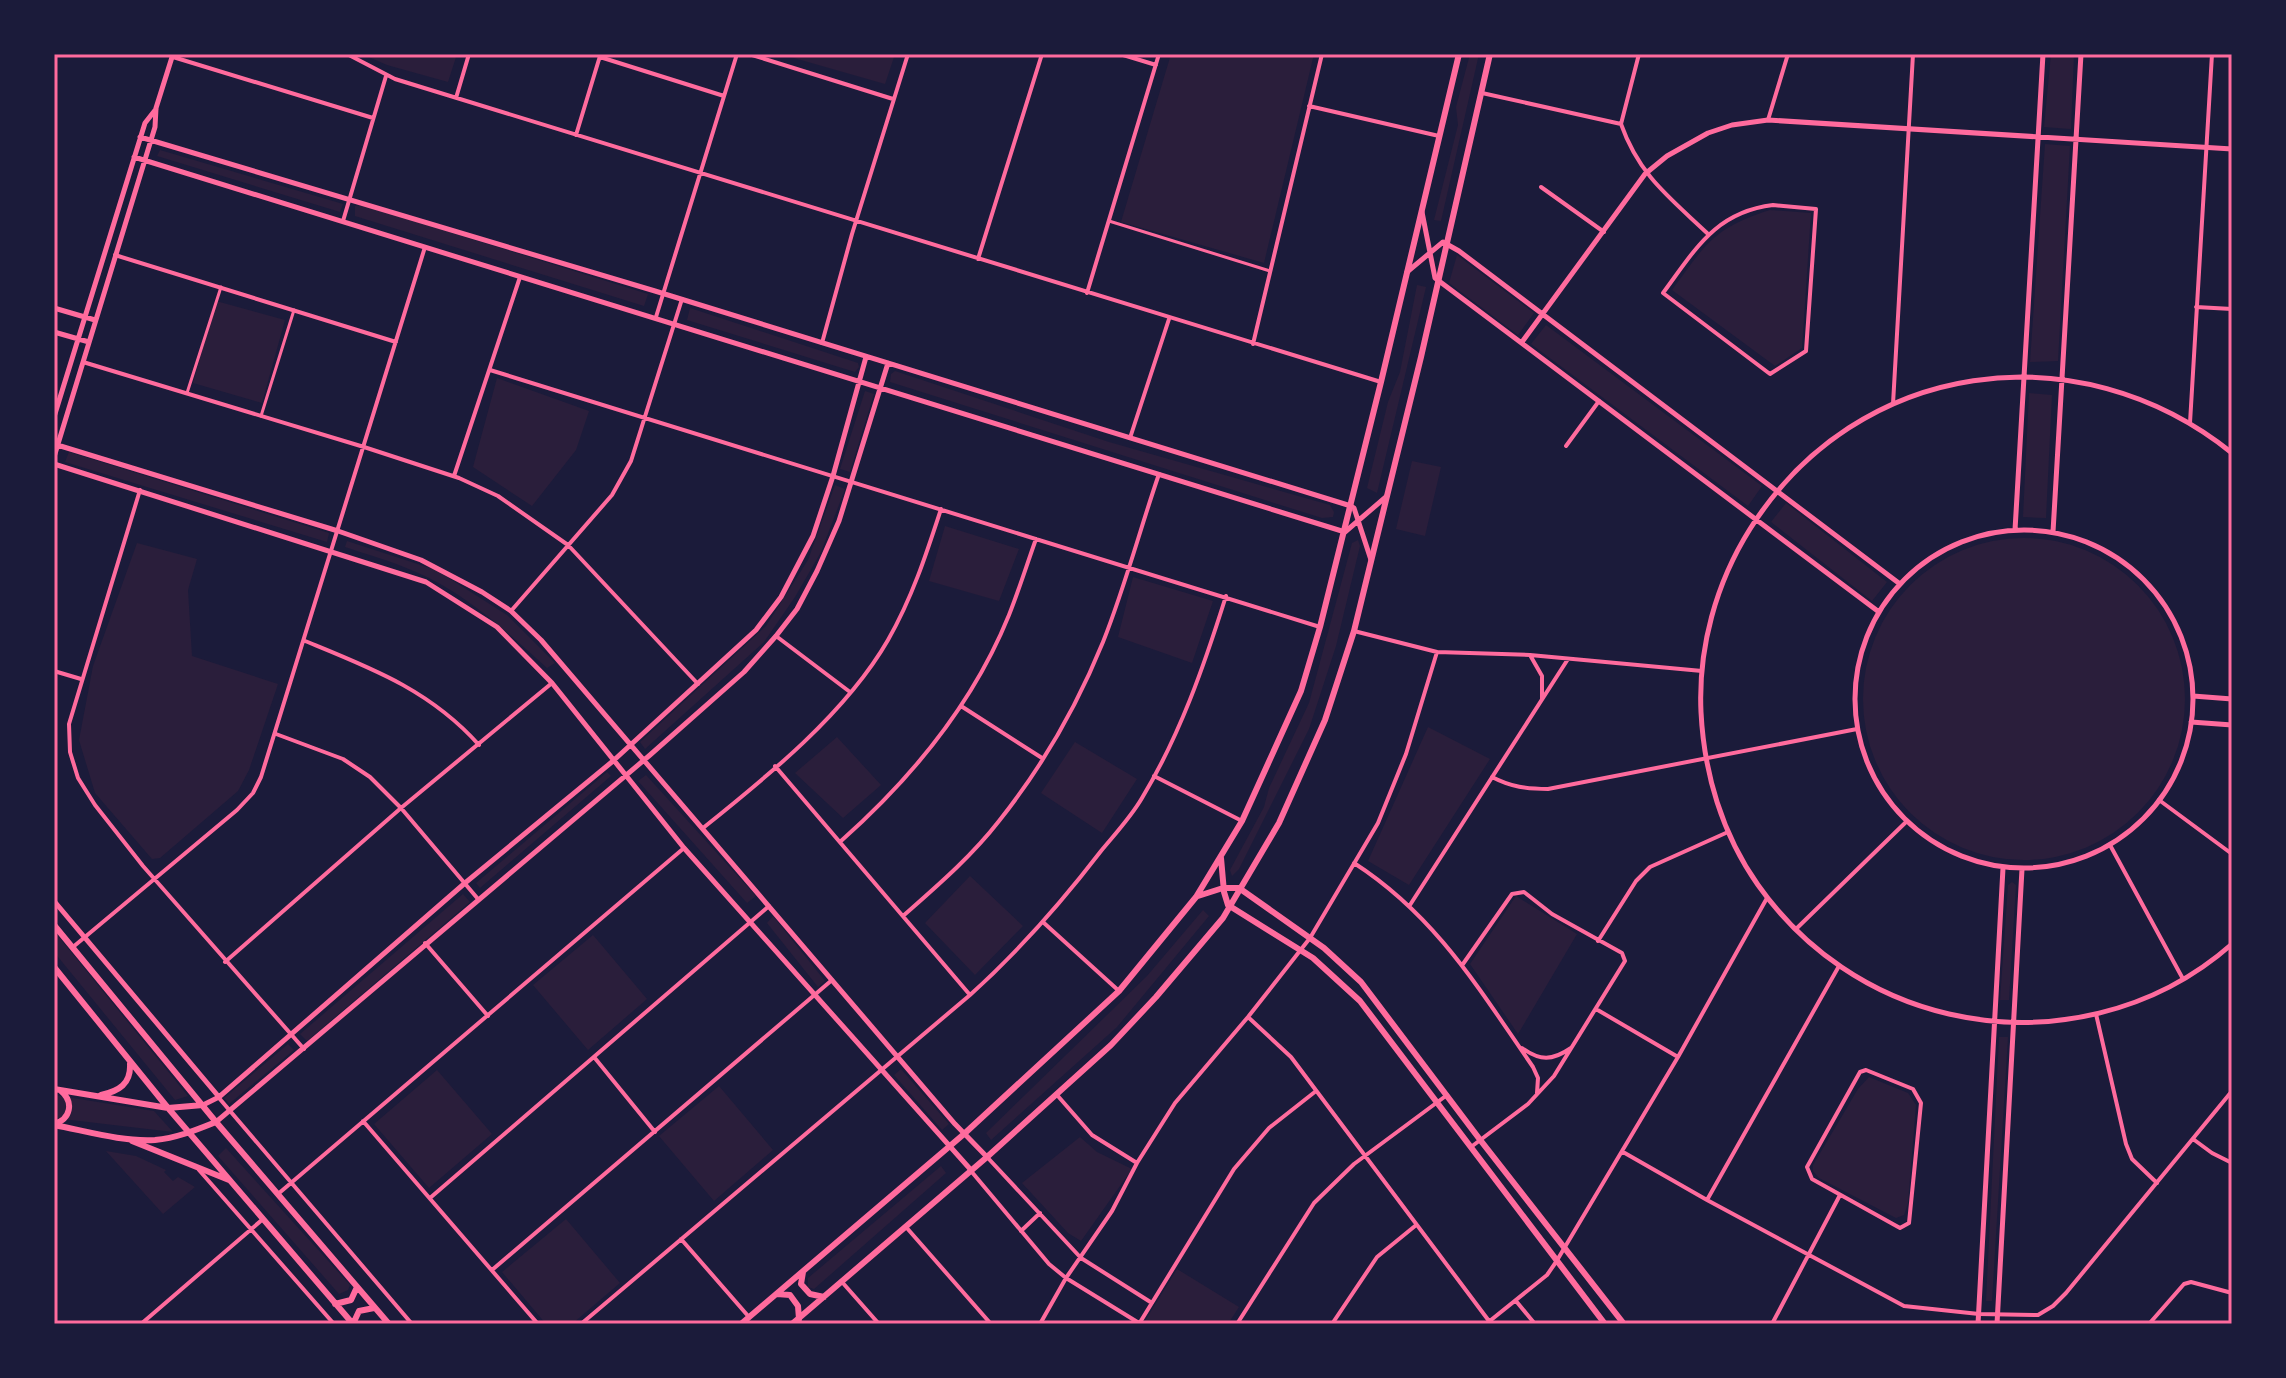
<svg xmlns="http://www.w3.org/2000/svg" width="2286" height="1378" viewBox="0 0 2286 1378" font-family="'PT Serif',serif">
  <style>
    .green { fill: #2a1e3b }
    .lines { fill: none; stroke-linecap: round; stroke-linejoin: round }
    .pedestrian { stroke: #ff6b9d; stroke-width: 3 }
    .minor { stroke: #ff6b9d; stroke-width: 4 }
    .tertiary { stroke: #ff6b9d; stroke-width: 5 }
    .secondary { stroke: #ff6b9d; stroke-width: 6 }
    .neatline { fill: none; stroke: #ff6b9d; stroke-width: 3 }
  </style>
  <rect width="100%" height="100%" fill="#1b1b3a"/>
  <path class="green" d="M362 54H457L448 82 387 65Z
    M780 54H895L885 84Z
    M1171 54H1314L1264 263 1121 222Z
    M1470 54H1479L1441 221 1434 220 1458 125 1456 107Z
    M2051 54H2074L2071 129 2044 127Z
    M2045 144 2070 146 2058 361 2030 362Z
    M160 150 343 204 340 212 157 156Z
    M362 205 648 294 644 306 355 216V206Z
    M1770 210 1811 213 1802 348 1775 366 1672 290C1706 244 1713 228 1770 210Z
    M1457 255 1534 313 1518 335 1449 283Z
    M1417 285 1426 287 1377 493 1367 488 1388 402 1400 372Z
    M216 301 285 320 262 403 193 383Z
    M690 308 858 363 859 367 855 372 687 320Z
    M1546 325 1762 486 1748 506 1531 344Z
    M895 371 1109 442 1330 505 1334 512 1333 517 1322 518 890 382 891 374Z
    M497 378 589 411 576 450 532 506 473 467Z
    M865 391 874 394 850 472 840 469Z
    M2029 393 2052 395 2046 518 2023 517Z
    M69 452 329 533 327 542 65 462Z
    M1412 461 1441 467 1425 536 1396 529Z
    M835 485 845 489 821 552 795 597 764 642 645 749 640 742 766 626 808 560Z
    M1786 503 1887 582 1872 601 1771 522Z
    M945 526 1019 549 999 601 929 581Z
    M1863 699a161 161 0 1 1 322 0a161 161 0 1 1-322 0Z
    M1358 540 1360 546 1336 646 1309 729 1239 869 1232 876 1230 870 1264 807 1269 788 1309 703 1352 543Z
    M347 541 436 570 507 615 555 663 547 668C507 632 467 594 416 572 394 562 369 555 345 547Z
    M137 543 197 559 188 590 192 656 278 684 249 770 238 791 160 858 152 859 95 793 79 740 93 666Z
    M1133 577 1213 601 1192 663 1118 637Z
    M1428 727 1490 759 1409 885 1368 861Z
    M837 737 881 785 843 818 795 773Z
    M1075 742 1137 779 1102 833 1041 793Z
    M607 772 611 776 480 888 476 883Z
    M646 775 756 896 747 903 638 781Z
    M970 876 1023 926 975 975 925 923Z
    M2012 882 2016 885 2009 1000H2000L2008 885Z
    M463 894 470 902 307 1041 300 1034Z
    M1516 896 1577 934 1518 1034 1470 964Z
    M1203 910 1209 916 1117 1027 991 1140 986 1133 1147 976Z
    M773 916 825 981 818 987 767 923Z
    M54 931 188 1096 175 1100 54 952Z
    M593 935 647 999 588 1050 533 985Z
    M1999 1037H2008L1992 1301H1986Z
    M288 1044 294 1050 229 1104 224 1098Z
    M901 1069 949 1124 942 1130 894 1075Z
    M437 1070 492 1134 429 1188 374 1124Z
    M1869 1077 1908 1093 1916 1105 1908 1203 1904 1215 1896 1218 1819 1178 1813 1171V1165L1858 1089Z
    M719 1086 773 1150 714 1201 659 1136Z
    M54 1095 154 1111 173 1132 54 1118Z
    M1080 1137 1097 1152 1132 1169 1081 1241 1068 1233 1022 1183Z
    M226 1148 350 1285 348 1290 339 1294 218 1156Z
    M106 1151 136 1156 166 1170 164 1172 173 1181 178 1177 195 1187 163 1214Z
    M941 1166 946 1173 814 1289 808 1287V1278Z
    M566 1219 620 1283 572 1324H546L502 1272Z
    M1177 1269 1239 1307 1228 1324H1143Z"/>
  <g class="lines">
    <path class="pedestrian" d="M1109 221 1270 271
      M187 393 221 287
      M261 416 294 310"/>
    <path class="minor" d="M347 54 395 79 1381 382
      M749 54 893 99
      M1120 54 1156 65
      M173 57 373 118
      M600 57 724 96
      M1482 93 1621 124
      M456 98 469 54
      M1309 106 1439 136
      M1768 120 1788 54
      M1621 124C1639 175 1669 197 1707 233
      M1621 124 1639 54
      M576 135 600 56
      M1541 187 1604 232
      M1773 205 1816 209 1806 351 1770 374 1663 293C1695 250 1715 212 1773 205Z
      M343 221 386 76
      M115 255 396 342
      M978 259 1042 54
      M1087 293 1159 54
      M2196 307 2232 309
      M656 317 737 54
      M822 343 852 234 908 54
      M1253 344 1322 54
      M83 362 364 447 459 478 498 496 568 545 698 684
      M490 370 1320 627
      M1893 404 1913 54
      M2190 423 2212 54
      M1130 438 1169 319
      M1566 446 1599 401
      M454 476 520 277
      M140 490 69 724 70 752 78 778 95 805 143 866 304 1049
      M511 611 612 495 631 461 682 299
      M1354 631 1437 652 1530 655 1702 671
      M776 636 850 692
      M305 641C371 668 430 690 479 745
      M1530 655 1542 676V699
      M54 671 81 679
      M961 706 1042 758
      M276 734 343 759 370 777 401 808 478 899
      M775 766 970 995
      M1154 776 1242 821
      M1492 777C1511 787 1527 789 1548 789L1857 729
      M2159 800 2232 854
      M703 828C768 776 846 713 888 640 912 598 926 555 941 509
      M841 841C912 778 973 704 1009 615 1019 590 1027 564 1036 539
      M2110 845 2183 979
      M1354 863C1436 916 1479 989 1533 1067L1538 1078 1537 1093
      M1410 905 1568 659
      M903 916C937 886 971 857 999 821 1042 767 1077 706 1103 642 1125 587 1140 529 1159 474
      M1044 923 1119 991
      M1796 929 1906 822
      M1598 941 1636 881 1650 867 1728 832
      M425 943 488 1016
      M73 947 237 810 253 793 261 777 425 247
      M225 962 401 808 552 683
      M1463 964 1512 894 1524 892 1552 914 1622 953 1625 961 1554 1076 1528 1104 1471 1147
      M1596 1009 1678 1057
      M2096 1014 2126 1144 2132 1159 2157 1183
      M1248 1017 1291 1057 1489 1321
      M1522 1048C1540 1061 1552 1061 1571 1048
      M594 1057 655 1132
      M1866 1070 1913 1089 1921 1103 1909 1223 1900 1228 1812 1179 1807 1167 1860 1072Z
      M1057 1095 1092 1135 1137 1163
      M219 1098 412 1324
      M363 1121 538 1324
      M2193 1139 2212 1153 2232 1163
      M1623 1152 1707 1200 1904 1306 1979 1314 2038 1315 2053 1306 2066 1293 2232 1091
      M987 1157 1081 1258 1152 1303
      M199 1170 334 1324
      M971 1171 1049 1264 1066 1278 1139 1323
      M278 1194 684 848
      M430 1198 769 906
      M1707 1200 1839 966
      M906 1227 991 1324
      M1021 1231 1040 1213
      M681 1239 749 1317
      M492 1270 832 980
      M842 1282 879 1324
      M1516 1301 1535 1324
      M141 1324 263 1219
      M581 1324 970 995C1019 951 1061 903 1101 851 1115 834 1131 817 1142 798 1180 735 1204 666 1226 596
      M1040 1324 1066 1278 1112 1211 1137 1163 1175 1103 1248 1017 1310 938 1378 823 1406 754 1437 652
      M1139 1324 1234 1169 1269 1128 1316 1091
      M1237 1324 1314 1203 1354 1164 1447 1095
      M1332 1324 1377 1257 1415 1226
      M1486 1324 1547 1275 1556 1262 1678 1057 1767 898
      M1772 1324 1840 1195
      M2149 1324 2184 1284 2191 1282 2232 1293"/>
    <path class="tertiary" d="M140 137 655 291 1351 506 1354 508 1371 560
      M134 157 1345 532 1387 496
      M1422 212 1435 278 1879 612
      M1407 272 1443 242 1459 251 1900 584
      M54 308 95 320
      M54 332 89 342
      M1522 342 1645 174 1667 156 1708 133 1732 125 1768 120 2232 149
      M54 417 145 123 156 109
      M54 444 338 531 421 560 482 592 511 611 541 640 955 1124 987 1157
      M2232 453C2078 329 1857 359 1750 529 1716 583 1698 648 1701 712 1704 773 1722 834 1758 885 1804 950 1871 996 1949 1014 2049 1037 2155 1012 2232 944
      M54 457 155 127 156 108 173 54
      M54 464 426 582 497 627 552 683 684 848 971 1170
      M2015 530 2043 54
      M1855 699a169 169 0 1 1 338 0a169 169 0 1 1-338 0Z
      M2053 532 2081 54
      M2193 696 2232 699
      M2191 722 2232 725
      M54 901 219 1097
      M203 1105 219 1097 465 883 613 761 756 630 781 597 813 536 833 476 866 357
      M216 1122 650 755 744 672 776 636 797 609 817 571 839 521 888 363
      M1978 1324 2003 868
      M1997 1324 2022 869"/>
    <path class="secondary" d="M1221 858 1224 892 1228 905 1313 958 1360 1001 1605 1324
      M1198 896 1223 888H1239L1324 948 1361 982 1481 1141 1624 1324
      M54 925 216 1122 389 1324
      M54 967 168 1108 353 1324 359 1311 374 1308
      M54 1089 168 1108 203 1105
      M101 1095C119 1091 131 1084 130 1064
      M54 1124C71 1119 74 1102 61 1091
      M54 1125C86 1131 122 1142 155 1140 177 1138 196 1130 216 1122
      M132 1141 229 1180
      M803 1272 801 1284 810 1294 824 1297
      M777 1294 790 1295 798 1306 799 1319
      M335 1304 351 1300 357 1287
      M741 1324 964 1134 1119 991 1196 897 1242 821 1301 691 1320 627 1381 382 1459 54
      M792 1324 987 1157 1111 1045 1156 997 1223 918 1279 823 1325 720 1354 631 1421 357 1490 54"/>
  </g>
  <rect width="2286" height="1378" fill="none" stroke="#1b1b3a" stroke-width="112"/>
  <rect x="56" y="56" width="2174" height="1266" class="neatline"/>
</svg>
